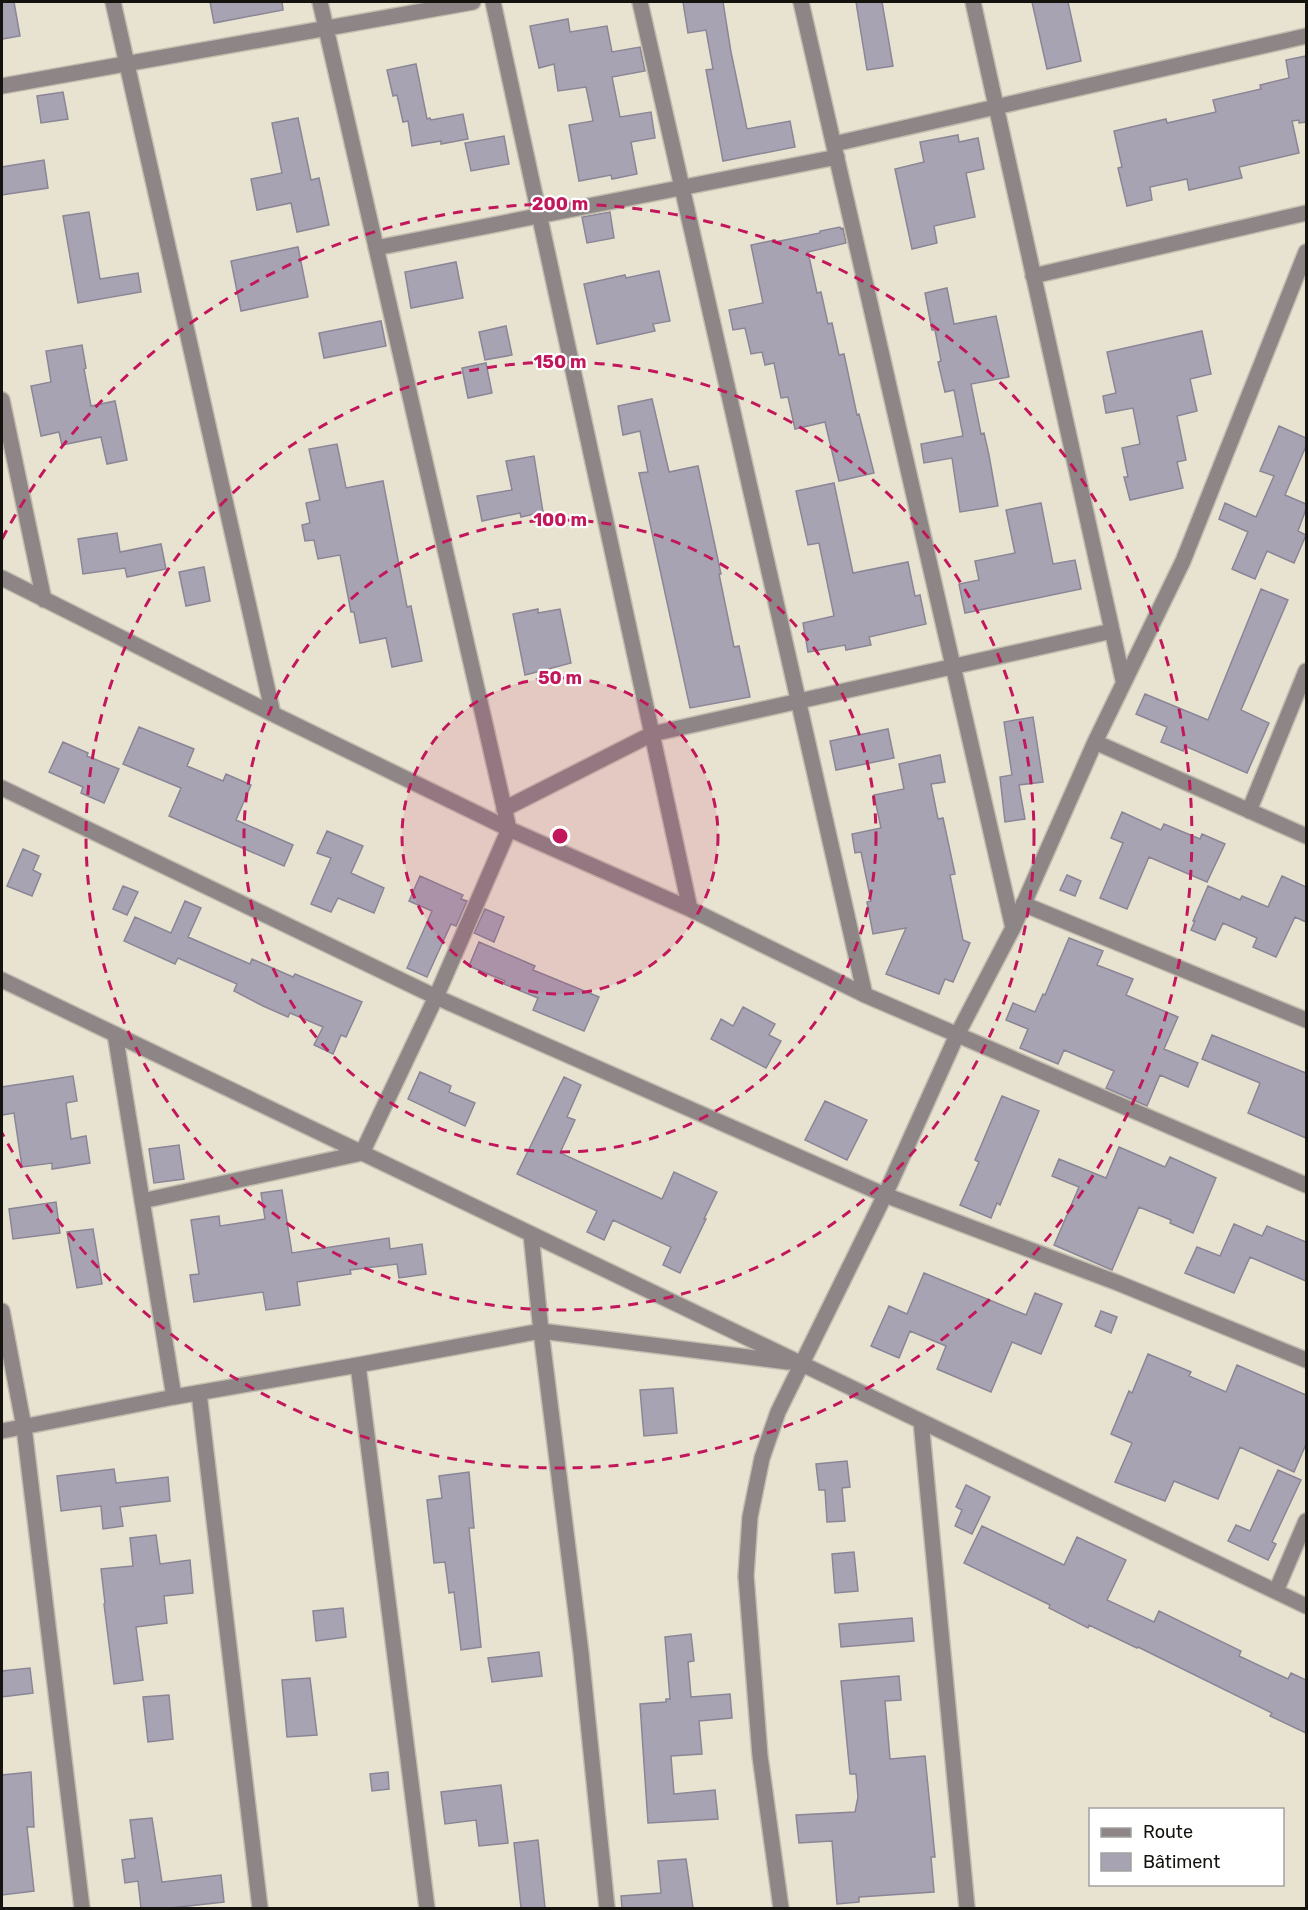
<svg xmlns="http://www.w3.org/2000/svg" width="1308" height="1910" viewBox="0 0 1308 1910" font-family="Rubik,sans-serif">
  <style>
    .building { fill: #a8a3b3; stroke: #8a8696; stroke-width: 1.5 }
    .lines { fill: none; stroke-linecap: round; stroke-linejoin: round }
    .minor-casing { stroke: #c2bdae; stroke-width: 18 }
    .minor { stroke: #8e8586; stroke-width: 15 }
    .ring { fill: none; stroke: #c2185b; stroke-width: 3; stroke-dasharray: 10 8 }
    .centre { fill: #c2185b; stroke: #fff; stroke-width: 3 }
    .ring-label { font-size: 18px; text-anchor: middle; font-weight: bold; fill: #c2185b; stroke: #fff; stroke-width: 4.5; stroke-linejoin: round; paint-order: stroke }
  </style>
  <rect width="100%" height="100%" fill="#e8e2d1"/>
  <path class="building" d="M2 2H14L20 36 2 39Z
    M210 2H282L283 10 214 23Z
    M683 2H723L731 52 747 129 790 121 795 147 723 161 706 70 713 69 706 30 688 33Z
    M856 2H882L893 66 867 70Z
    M1032 2H1068L1081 61 1047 69Z
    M568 19 570 32 607 26 612 52 640 47 645 71 612 77 620 117 651 112 655 138 631 142 637 174 612 179 611 175 579 181 569 125 593 121 586 87 558 91 554 64 539 68 530 26Z
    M1306 56V122L1299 123V120L1292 121 1299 153 1239 167 1242 178 1189 190 1187 179 1150 187 1152 200 1127 206 1118 168 1122 167 1114 131 1166 119 1167 123 1216 112 1213 100 1261 89 1260 85 1289 78 1286 60Z
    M416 64 427 119 430 118 431 120 463 114 468 139 441 144V141L412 146 408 121 403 122 397 95 393 96 387 70Z
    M63 92 68 119 41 123 37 96Z
    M298 118 311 180 319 178 329 225 297 232 291 203 257 210 251 179 282 173 272 123Z
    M958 135 959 142 978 138 984 169 966 173 975 217 934 226 937 243 912 249 895 169 924 162 920 142Z
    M504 136 509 164 471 171 465 143Z
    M44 160 48 188 2 195V167Z
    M89 212 100 279 138 273 141 292 78 303 63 216Z
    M610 212 614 238 587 243 582 217Z
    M840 227 841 229 843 228 846 243 808 252 817 293 821 292 828 324 832 323 839 355 844 354 857 415 859 414 874 473 839 481 825 422 795 429 788 397 781 398 774 363 765 365 762 352 751 354 745 328 733 330 729 310 763 303 751 245 775 240V242L820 233V231Z
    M298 247 308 297 241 311 231 261Z
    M456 262 463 298 411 308 405 272Z
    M659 271 670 321 653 324 655 331 597 344 584 284 625 275 626 278Z
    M947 288 954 324 996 316 1009 377 971 384 981 434 984 433 989 455 998 506 960 512 952 458 924 463 921 444 963 436 954 390 945 392 938 362 941 361 935 330H932L925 293Z
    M381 321 386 346 324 358 319 333Z
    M506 326 512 355 485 360 479 332Z
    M1202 331 1211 374 1190 379 1197 411 1177 416 1186 460 1177 462 1183 488 1130 500 1124 477H1128L1122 448 1140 444 1133 408 1106 413 1103 396 1116 393 1107 352Z
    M82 345 86 368 84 369 91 406 115 401 127 460 107 464 101 437 62 445 59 432 41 436 31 386 51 382 46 351Z
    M486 363 492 393 468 398 462 368Z
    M652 399 669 472 698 466 721 574H719L734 647 739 646 750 697 690 708 639 473 648 472 640 431 623 435 618 406Z
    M1279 426 1306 438V446L1285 495 1306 504V509L1298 531 1306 535 1294 563 1267 551 1255 579 1232 569 1248 532 1219 519 1225 503 1256 517 1274 476 1260 471Z
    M337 444 346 488 383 481 407 607 411 606 422 661 392 667 386 638 360 643 354 612H351L340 555 318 559 314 540 305 541 302 525 310 523 306 503 320 500 309 449Z
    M534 456 543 512 521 517 520 513 482 521 477 496 512 490 506 461Z
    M834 483 853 573 908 562 915 596 920 595 926 624 869 637 871 645 846 650 845 645 808 652 803 623 834 616 819 543 808 545 796 491Z
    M1041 503 1053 564 1075 560 1081 589 965 613 959 584 979 580 975 561 1015 553 1006 510Z
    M117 533 120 552 161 544 166 569 127 577 125 568 83 574 78 539Z
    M204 567 210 601 186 606 179 572Z
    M1261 589 1288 600 1241 710 1269 723 1247 773 1185 746 1183 751 1161 742 1167 727 1136 714 1145 694 1208 720Z
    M538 609V613L560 609 571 663 525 675 513 614Z
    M1033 717 1043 782 1019 785 1025 819 1005 822 1000 777 1012 775 1004 722Z
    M139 727 194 749 187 766 223 781 226 774 251 785 236 820 293 845 284 866 169 816 181 788 123 764Z
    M888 729 894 758 836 770 830 741Z
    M63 742 88 753 87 756 119 769 104 803 81 793 83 787 49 772Z
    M940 755 945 782 931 784 938 819 943 818 955 874 950 875 963 940 970 943 953 982 945 979 939 994 886 974 906 928 873 934 867 902 871 901 861 852 855 853 852 834 881 828 874 795 904 789 899 764Z
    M1122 812 1161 830 1164 824 1200 839 1202 834 1225 844 1207 882 1149 857 1127 909 1100 898 1123 843 1111 838Z
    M327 831 363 846 351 873 384 888 374 913 338 898 331 912 311 904 331 858 317 853Z
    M23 849 39 856 33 870 41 874 32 896 7 886Z
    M1067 875 1081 881 1075 896 1060 890Z
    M420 876 463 895 461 899 467 901 456 926 451 924 427 977 407 968 432 911 409 901Z
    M1282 876 1306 887V922L1295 917 1276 957 1253 947 1257 938 1223 923 1215 940 1191 930 1195 921H1193L1208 886 1240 900 1242 896 1268 907Z
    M123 886 138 892 127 915 113 909Z
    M185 901 201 908 188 937 250 964 252 959 293 977 295 974 362 1002 346 1037 341 1035 333 1054 314 1045 323 1027 290 1013 288 1017 263 1006 234 991 237 984 178 958 175 964 124 941 135 917 171 933Z
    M485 909 504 917 494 942 474 933Z
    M1069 938 1103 951 1097 965 1133 979 1126 995 1178 1017 1164 1049 1198 1063 1188 1087 1160 1075 1147 1106 1106 1088 1114 1071 1064 1050 1058 1064 1020 1048 1028 1029 1006 1020 1013 1003 1035 1012 1043 994 1045 995Z
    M479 942 535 966 533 970 599 997 584 1031 533 1010 538 998 504 984 505 981 469 966Z
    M743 1007 775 1024 769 1035 781 1041 766 1068 711 1039 721 1019 733 1026Z
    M1212 1035 1306 1073V1138L1248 1113 1260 1083 1202 1059Z
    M420 1072 451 1086 449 1092 475 1103 465 1126 408 1099Z
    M73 1076 77 1101 66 1103 71 1139 86 1136 90 1163 52 1169V1163L22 1167 14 1113 2 1115V1087Z
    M564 1077 581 1085 567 1117 575 1120 560 1153 662 1199 674 1172 717 1192 704 1219H706L680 1273 663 1265 671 1247 613 1220 604 1240 587 1232 597 1211 517 1174Z
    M1002 1096 1039 1111 1000 1205 997 1203 991 1218 960 1205 979 1162 975 1160Z
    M825 1101 867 1120 847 1160 805 1140Z
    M179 1145 184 1179 154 1183 149 1149Z
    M1119 1147 1165 1167 1170 1157 1216 1178 1193 1233 1170 1223 1171 1220 1139 1207 1112 1270 1054 1245 1079 1187 1052 1176 1059 1159 1106 1178Z
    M282 1190 292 1253 389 1238 390 1249 422 1244 426 1274 399 1278 397 1264 350 1270 351 1274 297 1282 300 1305 266 1310 263 1292 194 1302 190 1275 199 1274 191 1220 219 1216 220 1226 265 1219 261 1193Z
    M56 1202 60 1233 13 1239 9 1209Z
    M1234 1224 1262 1236 1267 1226 1306 1242V1281L1250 1257 1234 1293 1185 1273 1197 1247 1220 1256Z
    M93 1229 102 1284 77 1288 67 1232Z
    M924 1273 1026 1315 1035 1293 1062 1304 1041 1354 1012 1342 991 1392 937 1369 946 1346 910 1331 899 1358 871 1346 889 1306 907 1314Z
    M1101 1311 1117 1317 1111 1333 1095 1326Z
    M1148 1354 1191 1372 1189 1376 1226 1392 1237 1365 1306 1395V1444L1294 1472 1240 1447 1218 1499 1174 1481 1165 1501 1115 1482 1132 1443 1111 1434 1129 1391 1132 1393Z
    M673 1388 677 1433 644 1436 640 1390Z
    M847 1461 850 1487 842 1488 845 1521 827 1522 825 1490H819L816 1464Z
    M114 1469 116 1483 168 1477 170 1501 120 1507 123 1526 103 1529 101 1506 61 1511 57 1476Z
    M1278 1470 1301 1480 1272 1542 1276 1544 1268 1560 1228 1541 1236 1525 1250 1531Z
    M469 1472 474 1528H469L481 1647 461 1650 454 1592 449 1593 445 1562 434 1563 427 1500 442 1498 439 1476Z
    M966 1485 990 1497 972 1534 955 1526 962 1510 956 1507Z
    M982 1526 1064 1565 1077 1537 1126 1560 1107 1600 1154 1622 1159 1611 1241 1651 1239 1656 1288 1679 1291 1673 1306 1680V1733L1270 1716 1272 1713 1138 1647 1137 1648 1089 1625 1088 1628 1049 1608 1050 1605 964 1563Z
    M156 1535 160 1564 190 1560 193 1593 164 1596 167 1623 136 1627 143 1680 114 1684 104 1604 105 1603 101 1569 133 1566 130 1538Z
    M854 1552 858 1591 835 1593 832 1554Z
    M343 1608 346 1637 316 1641 313 1611Z
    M912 1618 914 1641 841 1647 839 1624Z
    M691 1634 694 1661 688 1662 691 1697 730 1694 732 1718 699 1721 702 1754 671 1756 674 1794 715 1790 718 1819 648 1823 640 1704 666 1702V1699H670L665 1637Z
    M539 1652 542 1676 492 1682 488 1658Z
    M30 1668 33 1693 2 1697V1671Z
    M899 1676 901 1700 885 1701 890 1759 925 1756 935 1857H931L934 1892 859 1897V1902L837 1904 832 1841 799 1843 796 1815 855 1812 858 1797 856 1774H850L841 1681Z
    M310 1678 317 1735 287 1737 282 1680Z
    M169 1695 173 1739 148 1742 143 1697Z
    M31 1772 34 1827H27L34 1891 2 1895V1775Z
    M388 1772 389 1789 372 1791 370 1774Z
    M501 1785 508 1843 479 1846 476 1820 445 1824 441 1792Z
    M152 1818 162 1882 221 1875 224 1902 170 1908H141L138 1881 125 1883 122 1860 135 1858 130 1820Z
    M538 1840 545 1908H521L514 1843Z
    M686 1859 693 1908H622L621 1896 661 1893 658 1861Z"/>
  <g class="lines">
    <defs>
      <path id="minor" d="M113 2 273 714
        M493 2 690 909
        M640 2 865 995
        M801 2 1013 928
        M973 2 1123 680
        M2 86 473 2
        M834 144 1306 36
        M376 248 837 157
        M1033 276 1306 213
        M2 400 44 600
        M2 578 273 714 509 829 690 909 865 995 1306 1185
        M1095 742 1306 836
        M2 788 436 997 885 1195 1118 1283 1306 1360
        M504 809 652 734 1112 631
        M1249 811 1306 671
        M1023 904 1306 1020
        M2 980 1306 1606
        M115 1034 174 1397
        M142 1201 362 1153 436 997 509 829 320 2
        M531 1234 541 1331 581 1653 607 1908
        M2 1311 24 1427 82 1908
        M358 1365 427 1908
        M199 1393 260 1908
        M921 1421 967 1908
        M2 1431 174 1397 358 1365 541 1331 788 1362
        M1276 1591 1306 1521
        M781 1908 760 1756 746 1576 750 1517 762 1458 778 1412 885 1195 957 1035 1013 928 1095 742 1183 561 1306 252"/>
    </defs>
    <use href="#minor" class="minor-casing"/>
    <use href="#minor" class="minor"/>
  </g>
  <circle cx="560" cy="836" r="158" fill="#c2185b" fill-opacity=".12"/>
  <g class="ring">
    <circle cx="560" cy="836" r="158"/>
    <circle cx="560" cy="836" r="316"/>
    <circle cx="560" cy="836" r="474"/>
    <path d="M2 539A632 632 0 1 1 2 1133"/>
  </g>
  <circle cx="560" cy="836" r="9" class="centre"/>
  <g class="ring-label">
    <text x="560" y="210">200 m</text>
    <text x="560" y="368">150 m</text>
    <text x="560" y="526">100 m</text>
    <text x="560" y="684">50 m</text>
  </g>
  <rect width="1308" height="1910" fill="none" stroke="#15130d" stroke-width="6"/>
  <rect x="1089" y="1808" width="195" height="78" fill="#ffffff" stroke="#a1a19e" stroke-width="1.5"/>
  <rect x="1101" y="1828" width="30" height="9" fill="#8e8586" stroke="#a1a19e" stroke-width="1.5"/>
  <text x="1143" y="1838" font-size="18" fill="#15130d">Route</text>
  <rect x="1101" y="1853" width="30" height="18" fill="#a8a3b3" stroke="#a1a19e" stroke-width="1.5"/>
  <text x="1143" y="1868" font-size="18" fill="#15130d">Bâtiment</text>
</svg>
